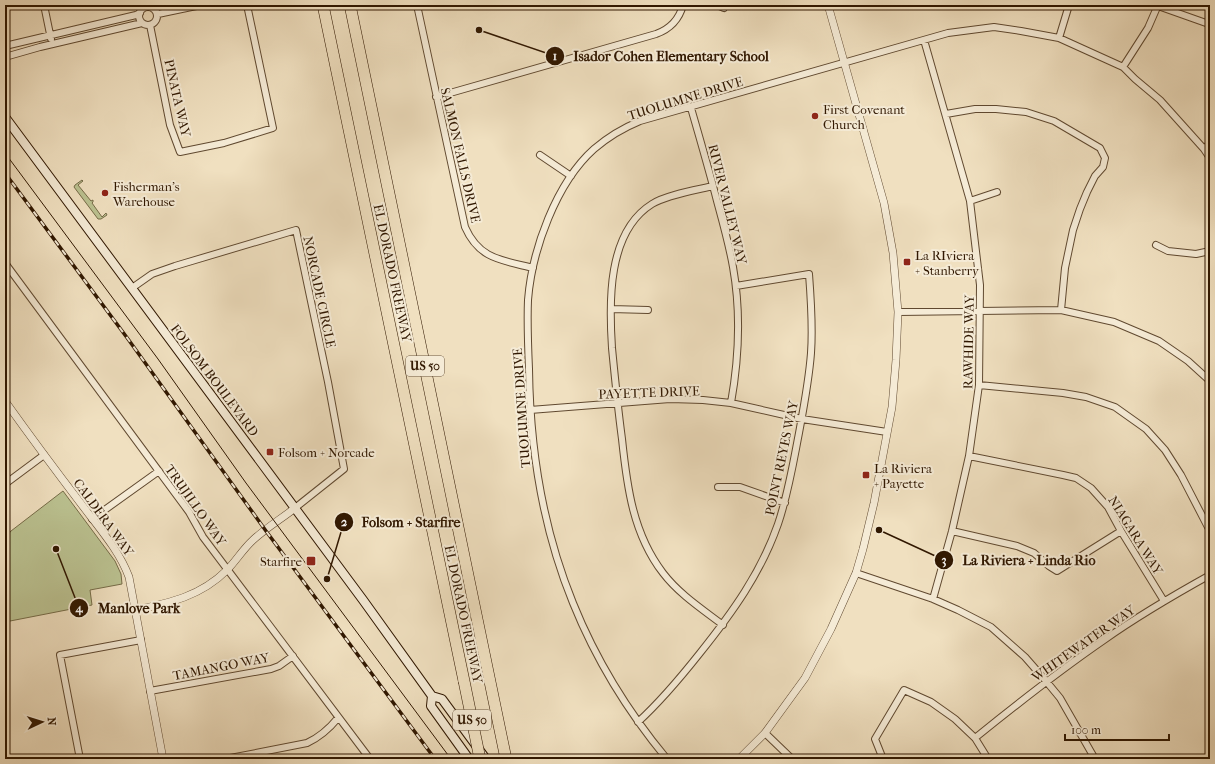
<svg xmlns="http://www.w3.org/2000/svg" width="1215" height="764" viewBox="0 0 1215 764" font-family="'IM FELL French Canon',serif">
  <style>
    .green { fill: #bbc291; stroke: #766c48 }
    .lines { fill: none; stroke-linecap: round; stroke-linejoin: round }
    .minor-casing { stroke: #604930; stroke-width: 8 }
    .tertiary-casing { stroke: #604930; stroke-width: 8 }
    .secondary-casing { stroke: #301700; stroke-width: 10 }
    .motorway-casing { stroke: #301700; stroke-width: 12 }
    .minor { stroke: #f5ebd6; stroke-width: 6 }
    .tertiary { stroke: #f5ebd6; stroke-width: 7 }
    .secondary { stroke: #f5ebd6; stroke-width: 8 }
    .motorway { stroke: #f0e0c0; stroke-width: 11 }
    .tram { stroke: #301700; stroke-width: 1 }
    .rail-casing { stroke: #301700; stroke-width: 3.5 }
    .rail { stroke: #f5ebd6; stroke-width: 2; stroke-dasharray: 6; stroke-linecap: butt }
    .motorway-bridge-casing { stroke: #301700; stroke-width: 12; stroke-linecap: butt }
    .motorway-bridge { stroke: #f0e0c0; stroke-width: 11 }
    .poi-dot { fill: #8f2418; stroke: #f5ebd6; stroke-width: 1.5 }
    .labels { text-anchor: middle; stroke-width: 4; stroke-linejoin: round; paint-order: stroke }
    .shield { fill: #f5ebd6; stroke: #6b5740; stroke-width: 1 }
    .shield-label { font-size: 12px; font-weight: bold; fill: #301700 }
    .street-label { font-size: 13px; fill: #301700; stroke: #f5ebd6 }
    .poi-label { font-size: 13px; fill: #301700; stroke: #f5ebd6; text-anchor: start }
    .leader { fill: none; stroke: #301700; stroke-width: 1.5 }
    .callout-dot { fill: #301700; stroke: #f5ebd6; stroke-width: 1.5 }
    .mark-label { font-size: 12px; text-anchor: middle; font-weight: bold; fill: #fff }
    .callout-label { font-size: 14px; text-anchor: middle; font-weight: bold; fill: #301700; stroke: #f5ebd6; stroke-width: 4; stroke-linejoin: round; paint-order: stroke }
  </style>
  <rect width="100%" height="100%" fill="#f0e0c0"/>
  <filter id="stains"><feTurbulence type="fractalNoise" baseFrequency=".005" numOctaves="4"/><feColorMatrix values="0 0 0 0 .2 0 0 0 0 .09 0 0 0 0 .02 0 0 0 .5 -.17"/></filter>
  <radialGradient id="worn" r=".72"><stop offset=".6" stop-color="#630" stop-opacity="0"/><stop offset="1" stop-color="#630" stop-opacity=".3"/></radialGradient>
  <path class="green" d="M82 180 83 181 78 185 91 201 93 200V202L92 203 102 217 106 213 107 215 101 219H98L74 187 75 185Z
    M63 491 115 561 121 574 122 584 90 590 92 605 5 622V538L11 531Z"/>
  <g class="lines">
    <defs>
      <path id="minor" d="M44 5 51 39
        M417 5 465 227C479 259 501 260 533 268
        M717 5 724 8
        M1158 6 1206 23
        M139 16a9 9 0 1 1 18 0a9 9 0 1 1-18 0Z
        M158 14 201 5
        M150 25 170 125 180 152 224 143 273 128 247 5
        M1059 38 1069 5
        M924 40 970 201 980 285 979 385 969 456 952 531 933 599
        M5 46 136 15 140 13
        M5 57 40 47 142 23
        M1123 67 1148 28 1158 5
        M436 97 656 34C670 29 679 20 683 5
        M691 108C700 139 709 170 717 201 723 223 729 244 733 267 741 312 739 358 731 403
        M946 114 975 109H996L1026 112 1054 121 1100 148 1105 158 1103 167 1095 176 1087 192 1080 209 1073 230 1065 268 1061 310
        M1204 149 1210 143
        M540 155 571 176
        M713 186C696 190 666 195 652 204 607 232 609 303 612 348 615 379 618 409 622 439 627 487 633 534 663 573 679 594 702 609 723 625
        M970 201 997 192
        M1156 245 1168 251 1196 254 1210 251
        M5 263 189 512 203 537 370 759
        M132 288 152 274 175 266 296 230 328 382 344 469 295 508
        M611 309 648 310
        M898 312 1061 310 1114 322 1159 341 1188 361 1210 381
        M979 385 1063 393 1086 397 1115 407 1146 429 1165 450 1181 475 1210 531
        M530 410 670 399 703 400 731 403 802 419 887 432
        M969 456 1063 475 1076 478 1091 488 1108 507 1121 531 1164 601
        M5 484 44 455
        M718 487H740L785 503
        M92 519 159 471
        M952 531 1017 546 1034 553 1049 566 1057 571 1121 531
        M856 573 933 599 958 610 991 627 1025 657 1046 681 1060 698 1095 759
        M150 691 271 669 279 666 293 656
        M638 722C661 701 681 677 700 653 732 613 761 573 778 524 788 495 793 464 799 433 804 406 809 380 811 353 813 326 811 300 809 274L736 286
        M765 733 792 759
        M975 738C1017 704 1059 671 1104 640 1138 616 1174 595 1210 575
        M80 759 60 655 141 640
        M225 759 307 743C320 737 329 729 338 718
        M667 759C628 712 596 660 573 603 542 527 530 450 529 369 528 346 527 323 528 300 532 250 556 183 594 149 608 137 623 128 640 121L948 33 994 27 1021 31 1059 38 1123 67 1135 79 1160 100 1204 149 1210 158
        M883 759 875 739 904 690 931 702 955 719 975 738 988 759"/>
      <path id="tertiary" d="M5 401C30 436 56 471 82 505 99 528 119 550 129 577L163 759
        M135 610C170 603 201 596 227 570 236 561 243 549 253 540 266 528 281 519 295 508
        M739 759 765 733 805 678 831 629 856 573 863 549 874 503 892 407 896 360 898 312 893 253 884 203 828 5"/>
      <path id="secondary" d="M5 117 363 600 432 696 442 699 486 759
        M432 696 431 706 469 759"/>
      <path id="motorway" d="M323 5 464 681
        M350 5 506 759"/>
    </defs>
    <use href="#minor" class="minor-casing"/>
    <use href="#tertiary" class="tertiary-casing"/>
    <use href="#secondary" class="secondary-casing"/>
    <use href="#motorway" class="motorway-casing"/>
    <use href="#minor" class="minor"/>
    <use href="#tertiary" class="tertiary"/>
    <use href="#secondary" class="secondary"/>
    <use href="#motorway" class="motorway"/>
    <path class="tram" d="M5 153 158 359 246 483 451 759"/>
    <defs>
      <path id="rail" d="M5 173 128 339 266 531 435 759"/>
    </defs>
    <use href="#rail" class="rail-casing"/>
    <use href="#rail" class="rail"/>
    <defs>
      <path id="motorway-bridge" d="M464 681 480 759"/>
    </defs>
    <use href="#motorway-bridge" class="motorway-bridge-casing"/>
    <use href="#motorway-bridge" class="motorway-bridge"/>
  </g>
  <g class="poi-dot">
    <circle cx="815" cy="116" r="4"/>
    <circle cx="105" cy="193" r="4"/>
    <rect x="903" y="258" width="8" height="8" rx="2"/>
    <rect x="266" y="448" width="8" height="8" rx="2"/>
    <rect x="862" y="471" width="8" height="8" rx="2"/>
    <rect x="306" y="556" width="10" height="10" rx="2"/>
  </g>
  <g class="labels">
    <g class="shield">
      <rect x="406" y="356" width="38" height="20" rx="3"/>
      <rect x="453" y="710" width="38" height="20" rx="3"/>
    </g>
    <g class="shield-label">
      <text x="425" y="370">US 50</text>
      <text x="472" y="724">US 50</text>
    </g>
    <g class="street-label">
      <text transform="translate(178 98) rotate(77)" y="5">PINATA WAY</text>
      <text transform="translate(685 98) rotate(-17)" y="5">TUOLUMNE DRIVE</text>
      <text transform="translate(461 155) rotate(77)" y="5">SALMON FALLS DRIVE</text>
      <text transform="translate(728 204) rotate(76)" y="5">RIVER VALLEY WAY</text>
      <text transform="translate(393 273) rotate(78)" y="5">EL DORADO FREEWAY</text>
      <text transform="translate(320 292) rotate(78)" y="5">NORCADE CIRCLE</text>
      <text transform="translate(968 342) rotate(-89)" y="5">RAWHIDE WAY</text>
      <text transform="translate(215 380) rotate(53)" y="5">FOLSOM BOULEVARD</text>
      <text transform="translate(649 392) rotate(-2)" y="5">PAYETTE DRIVE</text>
      <text transform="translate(521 408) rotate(-94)" y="5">TUOLUMNE DRIVE</text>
      <text transform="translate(781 458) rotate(-78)" y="5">POINT REYES WAY</text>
      <text transform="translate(196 505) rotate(55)" y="5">TRUJILLO WAY</text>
      <text transform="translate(104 517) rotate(54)" y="5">CALDERA WAY</text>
      <text transform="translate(1136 535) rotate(58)" y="5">NIAGARA WAY</text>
      <text transform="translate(464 614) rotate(78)" y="5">EL DORADO FREEWAY</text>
      <text transform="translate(1083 643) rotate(-35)" y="5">WHITEWATER WAY</text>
      <text transform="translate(221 666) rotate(-11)" y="5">TAMANGO WAY</text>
    </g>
    <g class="poi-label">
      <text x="823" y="114">First Covenant<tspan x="823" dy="15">Church</tspan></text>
      <text x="113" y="191">Fisherman's<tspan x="113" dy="15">Warehouse</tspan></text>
      <text x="915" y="260">La RIviera<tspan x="915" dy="15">+ Stanberry</tspan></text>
      <text x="278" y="457">Folsom + Norcade</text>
      <text x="874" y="473">La Riviera<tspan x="874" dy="15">+ Payette</tspan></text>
      <text x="302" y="566" text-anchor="end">Starfire</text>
    </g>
  </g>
  <path class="leader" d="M479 30L555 56M327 579L344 522M879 530L944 560M56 549L79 608"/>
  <g class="callout-dot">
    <circle cx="479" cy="30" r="4"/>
    <circle cx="327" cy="579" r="4"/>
    <circle cx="879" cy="530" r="4"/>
    <circle cx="56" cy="549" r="4"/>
    <circle cx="555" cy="56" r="10"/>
    <circle cx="344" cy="522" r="10"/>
    <circle cx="944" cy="560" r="10"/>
    <circle cx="79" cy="608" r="10"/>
  </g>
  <g class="mark-label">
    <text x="555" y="60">1</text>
    <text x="344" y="526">2</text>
    <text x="944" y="564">3</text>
    <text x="79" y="612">4</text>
  </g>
  <g class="callout-label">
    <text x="671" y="61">Isador Cohen Elementary School</text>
    <text x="411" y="527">Folsom + Starfire</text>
    <text x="1029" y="565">La Riviera + Linda Rio</text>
    <text x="139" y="613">Manlove Park</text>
  </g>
  <rect width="1215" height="764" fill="none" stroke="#f0e0c0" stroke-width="20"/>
  <rect x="6" y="6" width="1203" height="752" fill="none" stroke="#301700" stroke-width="2"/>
  <rect x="10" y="10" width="1195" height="744" fill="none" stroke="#301700"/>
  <g transform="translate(42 722) rotate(86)" stroke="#f5ebd6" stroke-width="3" paint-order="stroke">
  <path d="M0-3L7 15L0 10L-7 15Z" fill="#301700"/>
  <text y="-6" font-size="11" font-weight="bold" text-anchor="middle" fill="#301700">N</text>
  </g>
  <path d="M1065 734v6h104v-6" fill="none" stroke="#301700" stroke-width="2"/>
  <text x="1071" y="734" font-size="12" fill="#301700" stroke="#f5ebd6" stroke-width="3" paint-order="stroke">100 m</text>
  <rect width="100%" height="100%" filter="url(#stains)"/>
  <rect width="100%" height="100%" fill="url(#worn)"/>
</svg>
